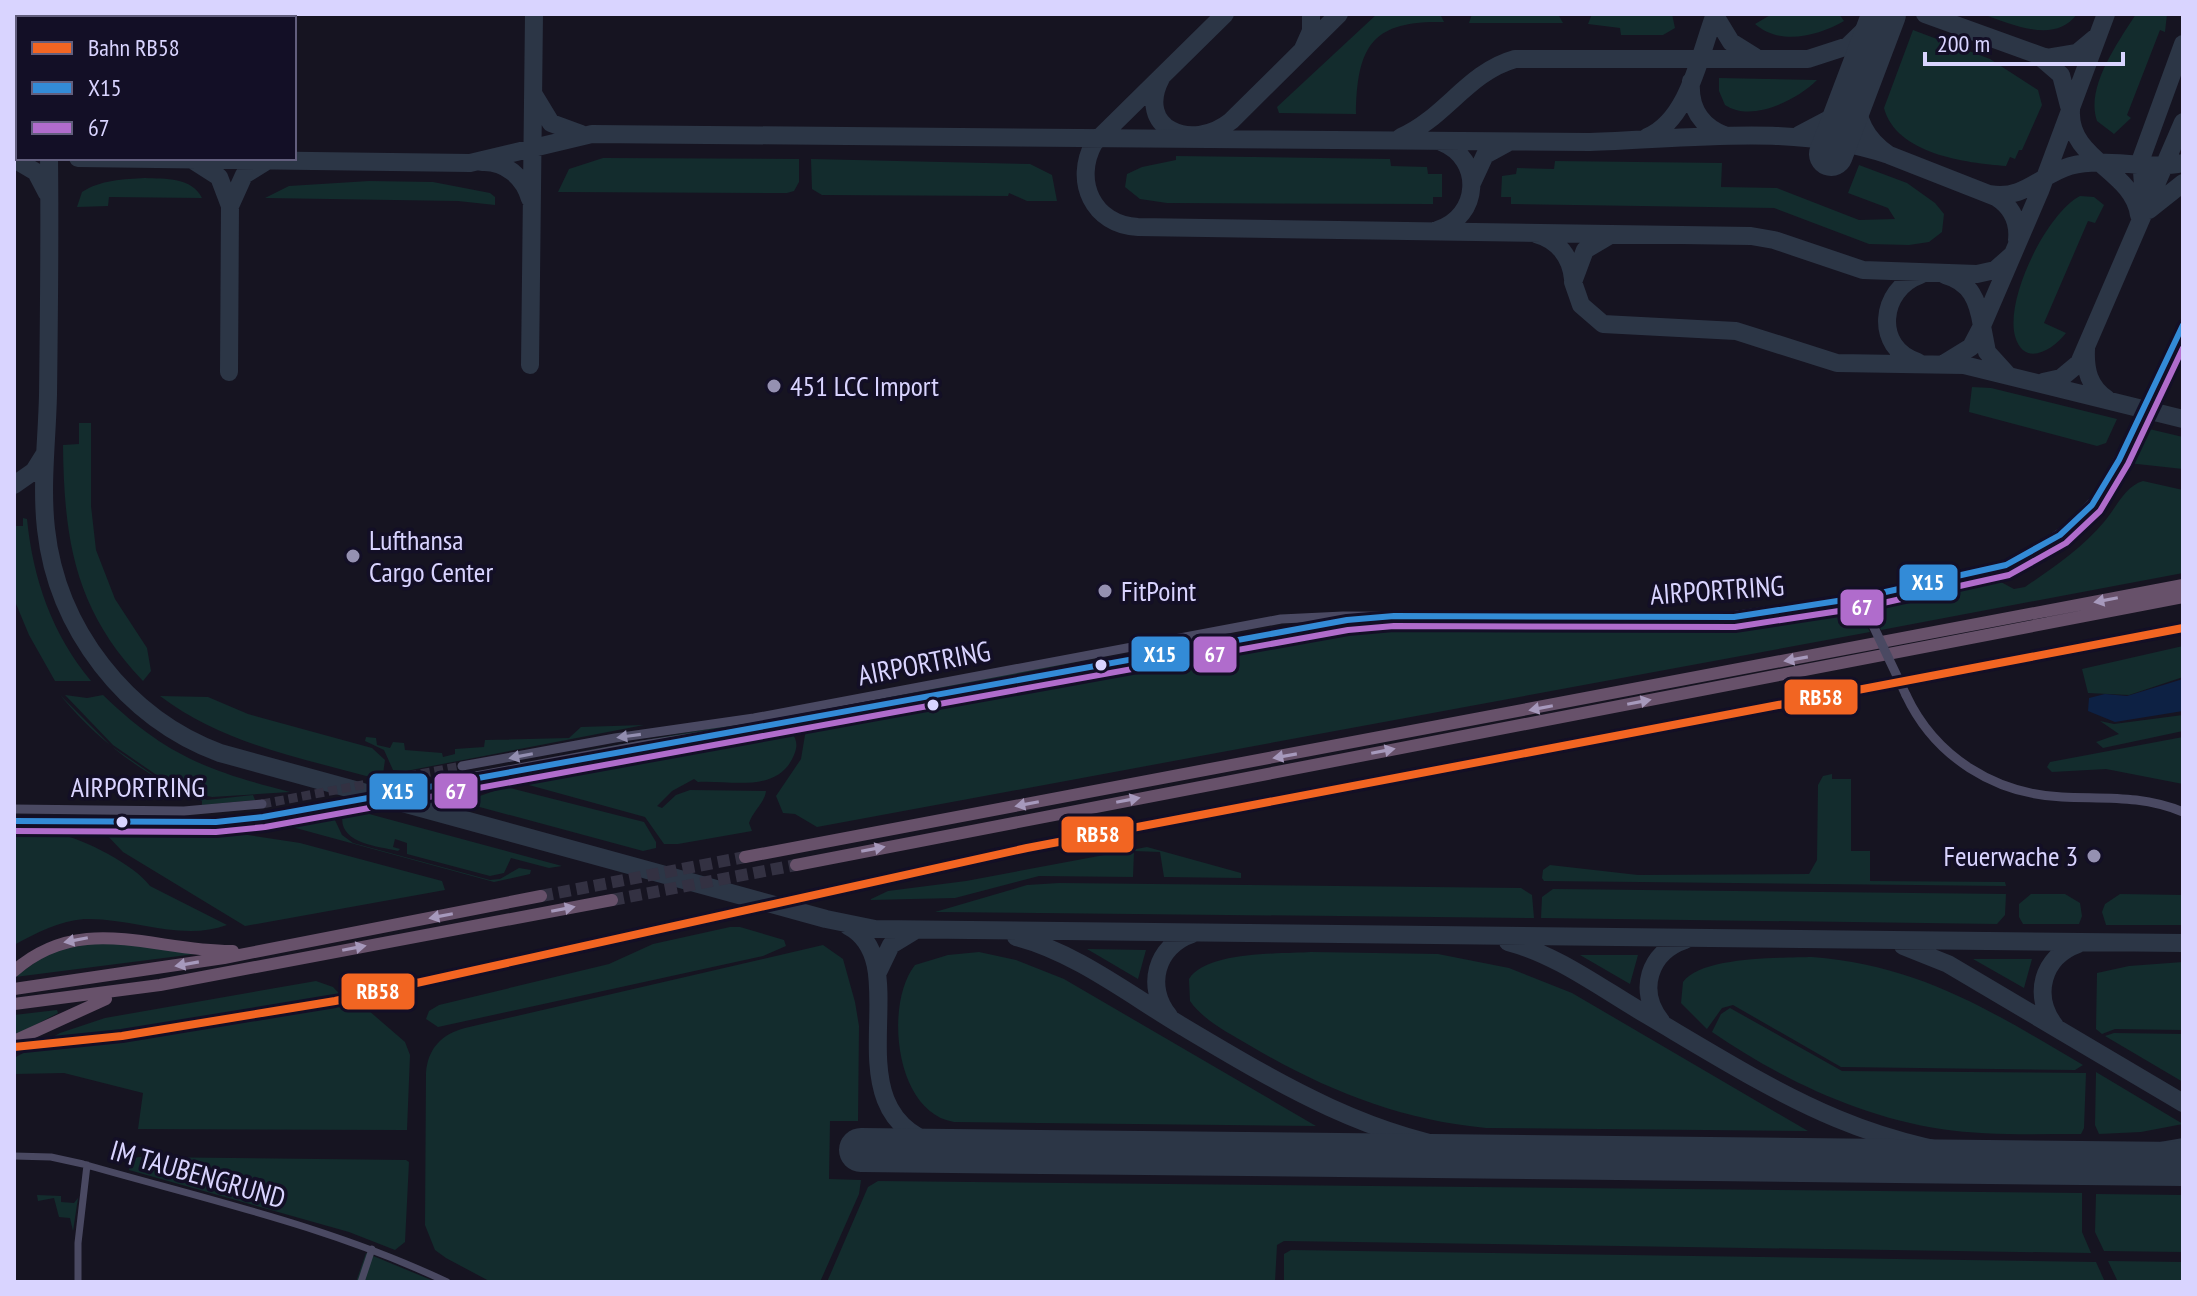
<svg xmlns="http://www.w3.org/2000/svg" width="2197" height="1296" viewBox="0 0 2197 1296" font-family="'PT Sans Narrow',sans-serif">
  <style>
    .green { fill: #132c2d }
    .water { fill: #0d2144 }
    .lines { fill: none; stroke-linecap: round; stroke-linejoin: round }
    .taxiway { stroke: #2c3646; stroke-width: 18 }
    .runway { stroke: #2c3646; stroke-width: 44 }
    .tertiary-tunnel { stroke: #333142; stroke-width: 9; stroke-dasharray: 9 4.5; stroke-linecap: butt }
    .motorway-tunnel { stroke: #333142; stroke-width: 12; stroke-dasharray: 12 6; stroke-linecap: butt }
    .minor { stroke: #4a4962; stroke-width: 7 }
    .tertiary { stroke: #4a4962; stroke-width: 9 }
    .motorway { stroke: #67516a; stroke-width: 12 }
    .tertiary-bridge { stroke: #4a4962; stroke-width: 9 }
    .bus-1-casing { stroke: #130f26; stroke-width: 12 }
    .bus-2-casing { stroke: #130f26; stroke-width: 12 }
    .bus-1 { stroke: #338bd7; stroke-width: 6 }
    .bus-2 { stroke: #b06ccc; stroke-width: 6 }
    .rail-1-casing { stroke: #130f26; stroke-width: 14 }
    .rail-1 { stroke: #f26522; stroke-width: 8 }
    .oneway { fill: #a699bc }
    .oneway2 { fill: #928eb0 }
    .poi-dot { fill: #9591b1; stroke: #130f26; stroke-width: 3 }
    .bus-dot { fill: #d9d4ff; stroke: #130f26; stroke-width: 3 }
    .labels { text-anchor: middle; stroke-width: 7; stroke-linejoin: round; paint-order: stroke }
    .poi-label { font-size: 28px; fill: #d9d4ff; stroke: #130f26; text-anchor: start }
    .street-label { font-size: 28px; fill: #d9d4ff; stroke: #130f26 }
    .line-badge { stroke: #130f26; stroke-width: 3 }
    .badge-label { font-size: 22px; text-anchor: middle; font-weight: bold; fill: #fff }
  </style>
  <rect width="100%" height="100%" fill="#161421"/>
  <path class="green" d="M1377 14H1440L1444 22C1372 20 1357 46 1356 114L1279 113 1277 107Z
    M1472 14H1558L1563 23H1469Z
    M1592 14H1672L1675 28 1663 35H1621L1620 28 1588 24Z
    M1772 14H1839L1844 21C1818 36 1780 46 1755 24Z
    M1983 14H2077C2056 44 2012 25 1983 14Z
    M2136 14H2167L2165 32 2160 30 2127 115 2131 118 2114 134 2097 121C2085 87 2119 41 2136 14Z
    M1913 30 1990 59 2038 90 2042 105 2022 150H2019L2015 159 2010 157 2006 166C1966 163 1896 154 1884 108Z
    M1719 78 1816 80H1817C1797 100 1752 123 1725 105L1719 91Z
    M1176 156 1390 159 1391 166 1427 167 1428 174H1442V197H1433V204L1167 203 1140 199 1125 187 1127 174 1142 167 1176 160Z
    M603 158 799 159V182L794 191 787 193 558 192 569 169Z
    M811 159 1030 164 1052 175 1057 201H1027L1009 193 1008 196 822 195 812 189Z
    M1555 161 1722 163 1721 187 1777 188 1859 220 1895 219 1888 208 1848 193 1859 165 1907 183 1935 203 1944 214 1942 232 1929 242 1909 245 1869 244 1774 208 1511 204V197H1501L1502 176 1516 174 1517 168 1554 169Z
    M145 178C165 179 192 177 202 198L109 197 108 206 77 207 82 192C100 180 124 179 145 178Z
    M369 181 433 182 490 193 495 197V205L458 201 265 198 289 186Z
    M2080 196 2094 197 2104 205 2095 223 2088 221 2044 323 2066 333C2053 350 2024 368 2015 336 2005 298 2047 213 2080 196Z
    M1972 387 1991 388 2117 419 2106 443 2097 446 1969 412Z
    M79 423H91V506L96 550 115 599 147 648 151 671 143 681C75 610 64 540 63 445L79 444Z
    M2145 428 2183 437V469L2128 463Z
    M2143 481 2183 490V573L1881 630 1874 616 1877 606 1997 580 2014 589 2025 587C2053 568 2082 548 2104 522 2116 508 2125 486 2143 481Z
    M23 518 27 519C33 579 52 634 91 681H55L29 635 14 599V526H23Z
    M1849 611 1862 617 1870 632 817 827 795 814 783 813 776 796 801 759 806 729 1343 628 1690 629Z
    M2183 646V677L2129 695 2088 693 2082 669Z
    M1134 650 875 704 874 700Z
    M60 695 111 746 165 783 207 800 253 795 255 800 202 805V801C145 776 100 743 60 695Z
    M65 695 87 698 103 695C165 755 208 771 290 792L212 797 197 794 158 776 113 745Z
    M160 696 208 697 248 714 372 748 385 760 383 774 370 777C297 757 222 743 160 696Z
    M839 706 836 710 565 754Z
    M2183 715V731L2103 748 2096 742 2119 734 2100 721 2114 724Z
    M644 725 406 771 393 770 384 750 365 741 366 737 376 738 377 745 390 748 393 742 404 743 405 750 442 753 443 757 455 754V749L484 747 485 740 569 738 581 727Z
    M791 732C797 739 798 746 794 755 778 794 731 780 698 782L694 779 672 791 657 806 662 808 676 795 690 790 766 791C765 802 753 811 749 823L752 831 678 844H664L645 817 507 779 609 758Z
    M2183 737V784L2106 769 2052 772 2047 767 2050 762Z
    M1832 774V779H1851V851H1870V881L2005 882 2006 886 1544 881 1542 878 1543 870 1550 865 1638 875 1809 874 1817 860 1818 785 1823 776Z
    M506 787 644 822 656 842V848L643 851 439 796 451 793 471 799Z
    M358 811 562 866 549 868 511 858 504 873 490 876 407 854V843L395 839 393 847 400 849 398 851C376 846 336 843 343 813Z
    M325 816 334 818 342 835 353 843 490 880 500 879 519 868 531 870 530 874 494 882 281 824Z
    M215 830 300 843 442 881 445 890 245 926 123 852 104 832Z
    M14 831C28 832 44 832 58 834 84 839 135 865 150 886L227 925C181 942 131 917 84 919 59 921 36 933 14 945Z
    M1147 847 1241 873V878L1164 877 1160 852 1134 851 1133 877 1039 876 955 898 869 900 888 891 966 881Z
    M1059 883 1521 888 1532 895 1534 918 935 912 1027 885Z
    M1553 889 2006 894 2005 915 1997 924 1541 918 1542 897Z
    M2031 894H2065L2080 903 2082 916 2079 924H2023L2019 917V904Z
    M2120 894 2183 895V925H2106L2102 912 2105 904Z
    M730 927H740L784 940 786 946 763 956 438 1027 426 1019 429 1011 439 1005 609 964 653 944Z
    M107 941 195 954 15 977 51 951Z
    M823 945 843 959 855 1002 859 1026 858 1121H830L829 1179 861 1180 859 1194 820 1282H491L446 1258 435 1250 425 1225 426 1073C428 1048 442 1034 465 1028Z
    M1087 949 1146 950 1138 979Z
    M979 952 1016 960 1064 979 1316 1126 954 1122C895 1113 884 1004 915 965L948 955Z
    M1311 952 1438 954 1509 968 1572 993 1808 1131 1486 1128C1399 1120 1323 1089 1249 1045 1229 1033 1204 1021 1190 1001L1189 979C1206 951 1280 954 1311 952Z
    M1580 955H1638L1630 984Z
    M1812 957C1920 965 1993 1012 2083 1065L2075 1070 1841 1067 1733 1005 1722 1008 1707 1029 1681 1003 1683 982C1702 956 1781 958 1812 957Z
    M1973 959H2032L2024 988Z
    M2183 962V1030L2115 1029 2102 1034 2096 1029 2097 973 2129 966Z
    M316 981 333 987 350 1005 368 1010 405 1042 410 1055 407 1130 138 1129 143 1093 64 1073 14 1074V1058L60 1033 105 1018Z
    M1730 1008 1842 1071 2086 1073 2084 1128 2081 1134C2034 1134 1987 1136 1941 1129 1858 1116 1781 1079 1712 1032L1721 1014Z
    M57 1010 58 1013 14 1036V1015Z
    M2114 1033 2183 1034V1082L2105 1036Z
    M2096 1072 2183 1124 2141 1132 2099 1134 2095 1125Z
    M139 1157 406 1160 409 1162 405 1242 395 1250 349 1232 129 1170 131 1159Z
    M878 1181 2082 1193V1232L2091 1253 1284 1241 1277 1245 1275 1282H827L868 1187Z
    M2096 1194 2183 1195V1252L2104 1251 2095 1232Z
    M37 1195 61 1196V1202L74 1203 78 1198 73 1231 70 1218 59 1217 54 1198 38 1201Z
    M1291 1250 2096 1262 2105 1282H1284V1254Z
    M366 1253 436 1282H356Z
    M2108 1261 2183 1262V1282H2118Z"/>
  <path class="water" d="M2183 679V711L2115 722 2088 711 2089 698 2105 694 2127 696Z"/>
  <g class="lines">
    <path class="taxiway" d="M1225 14 1094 143C1073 181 1093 225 1138 227L1751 236 1774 240 1863 270 1977 274 1995 270 2012 255
      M1714 14 1731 42 1755 57
      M1925 14 2047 58 2077 53 2095 38
      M49 18 50 14
      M1303 49 1311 31V14
      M2039 56 2061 75 2069 106
      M1161 78C1135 128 1191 153 1231 121L1339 14
      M1691 81C1689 107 1701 127 1726 136
      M1855 91C1857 120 1865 139 1889 155L1996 197C2012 207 2019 221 2017 240
      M534 95 551 123 581 134
      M2071 110C2068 160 2133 170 2139 215
      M1799 135 1835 116 1855 91
      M1401 137C1445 118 1468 72 1515 59H1808L1848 46 1881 14
      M1647 137C1689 120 1700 53 1715 14
      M49 158C50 237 49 316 48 395 47 440 41 485 46 529 57 629 126 718 220 753L826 919 875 929 2183 943
      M78 158 470 163 592 134 1590 142C1687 139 1795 123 1889 155
      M14 159 36 172 47 193
      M194 161 219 177 230 206
      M482 162C505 161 524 177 530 199
      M1472 183 1485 155 1507 143
      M1990 194C2024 200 2040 175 2070 166 2106 156 2147 171 2183 163
      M2145 210 2141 159 2183 44
      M2149 210 2183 183
      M1437 230C1480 217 1484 159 1441 142
      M1536 234C1558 240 1571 257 1573 279
      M1612 234 1585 250 1573 282 1581 305 1603 324 1736 331 1837 363 1964 365 2183 419
      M2086 349C2085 370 2089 387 2107 399
      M1918 362C1873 348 1880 289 1920 275
      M1945 363 1971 347 1982 326C1978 301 1971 282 1945 275
      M530 365 534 14
      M229 372 230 206 244 175 265 162
      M2007 374 1987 352 1982 326 2040 191 2106 14
      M2043 382 2061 378 2079 363 2183 122
      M14 485 34 471 44 455
      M848 926C923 965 818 1121 951 1149 970 1153 992 1151 1012 1152
      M1016 937C1075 952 1130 995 1182 1026 1278 1083 1370 1139 1483 1153 1524 1158 1565 1157 1605 1158
      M1508 942C1558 955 1602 989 1647 1015 1779 1093 1862 1149 2021 1162
      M1903 946 1948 964 2183 1103
      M878 972 891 945 914 931
      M1169 1016C1145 987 1156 946 1192 934
      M1661 1021C1637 991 1649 952 1685 940
      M2055 1026C2032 996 2042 957 2078 944
      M2090 1163 2183 1147"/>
    <path class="runway" d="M1831 154 1884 14
      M861 1150 2183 1164"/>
    <path class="tertiary-tunnel" d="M2126 445 2158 378
      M262 804 462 766
      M263 817 465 778"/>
    <path class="motorway-tunnel" d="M541 896 745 857
      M612 900 796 865"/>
    <path class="minor" d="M14 1156 51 1157 83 1164C205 1199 332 1227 447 1282
      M78 1282V1243L87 1165
      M361 1282 372 1249"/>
    <path class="tertiary" d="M2158 378 2183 325
      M1906 695C1935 757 1995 794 2062 797 2105 799 2142 795 2183 812
      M462 766 615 738 754 718 1281 619 1343 616 1717 618 1863 597 1974 574 2018 561 2069 527 2097 497 2126 445
      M465 778 642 745 797 722 1339 621
      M14 809 184 811 262 804
      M14 821 216 822 263 817"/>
    <path class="motorway" d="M745 857 2183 585
      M796 865 2183 597
      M14 971C82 911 154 952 233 951
      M14 989 224 958 541 896
      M14 1004 160 985 612 900
      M14 1041 106 999"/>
    <path class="tertiary-bridge" d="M1869 617 1906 695"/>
    <defs>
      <path id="bus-1" d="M14 821 216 822 263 817C624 748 986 687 1347 620L1394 616 1734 617 1863 597 2006 565 2060 535 2092 505 2119 460 2183 325"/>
      <path id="bus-2" d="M14 831 216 832 265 827C626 758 987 697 1348 630L1394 626 1735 627 1865 607 2009 575 2066 543 2100 511 2128 464 2183 348"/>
    </defs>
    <use href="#bus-1" class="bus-1-casing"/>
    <use href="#bus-2" class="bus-2-casing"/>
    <use href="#bus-1" class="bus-1"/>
    <use href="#bus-2" class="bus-2"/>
    <defs>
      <path id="rail-1" d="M14 1047 122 1036 335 1001 1027 848 2183 628"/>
    </defs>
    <use href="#rail-1" class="rail-1-casing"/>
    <use href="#rail-1" class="rail-1"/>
  </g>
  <defs><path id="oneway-solid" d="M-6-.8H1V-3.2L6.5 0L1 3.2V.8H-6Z" transform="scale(2)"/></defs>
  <g class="oneway">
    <use href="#oneway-solid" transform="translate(2106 600) rotate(169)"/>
    <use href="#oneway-solid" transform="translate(1796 659) rotate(170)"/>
    <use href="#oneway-solid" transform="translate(1639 702) rotate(-11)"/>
    <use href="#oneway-solid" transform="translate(1541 708) rotate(169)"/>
    <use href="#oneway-solid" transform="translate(1383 751) rotate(-11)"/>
    <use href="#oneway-solid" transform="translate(1285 756) rotate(170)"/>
    <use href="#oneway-solid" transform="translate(1128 800) rotate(-11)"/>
    <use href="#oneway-solid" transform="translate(1027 804) rotate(169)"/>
    <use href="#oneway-solid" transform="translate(873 849) rotate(-11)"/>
    <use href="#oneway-solid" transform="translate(563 909) rotate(-11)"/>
    <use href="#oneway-solid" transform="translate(441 916) rotate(169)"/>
    <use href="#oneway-solid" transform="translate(76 940) rotate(169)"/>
    <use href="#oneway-solid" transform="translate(354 948) rotate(-11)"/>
    <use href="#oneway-solid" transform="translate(187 964) rotate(170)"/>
  </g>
  <g class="oneway2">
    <use href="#oneway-solid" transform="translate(629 736) rotate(172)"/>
    <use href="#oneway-solid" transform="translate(521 756) rotate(169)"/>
  </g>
  <g class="poi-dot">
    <circle cx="774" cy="386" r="8"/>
    <circle cx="353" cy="556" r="8"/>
    <circle cx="1105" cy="591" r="8"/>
    <circle cx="2094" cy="856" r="8"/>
  </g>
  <g class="bus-dot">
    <circle cx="1101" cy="665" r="7"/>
    <circle cx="933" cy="705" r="7"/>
    <circle cx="122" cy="822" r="7"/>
  </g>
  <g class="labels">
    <g class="poi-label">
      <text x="790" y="396">451 LCC Import</text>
      <text x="369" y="550">Lufthansa<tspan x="369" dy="32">Cargo Center</tspan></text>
      <text x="1121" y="601">FitPoint</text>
      <text x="2078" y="866" text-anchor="end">Feuerwache 3</text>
    </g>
    <g class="street-label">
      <text transform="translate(1717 590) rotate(-4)" y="10">AIRPORTRING</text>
      <text transform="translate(924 663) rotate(-11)" y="10">AIRPORTRING</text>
      <text x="138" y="797">AIRPORTRING</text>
      <text transform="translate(198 1174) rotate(16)" y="10">IM TAUBENGRUND</text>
    </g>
  </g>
  <g class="line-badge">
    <rect x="1898" y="563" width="61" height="39" rx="8" fill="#338bd7"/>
    <rect x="1839" y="588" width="46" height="39" rx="8" fill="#b06ccc"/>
    <rect x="1130" y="635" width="61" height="38" rx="8" fill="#338bd7"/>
    <rect x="1192" y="635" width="46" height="39" rx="8" fill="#b06ccc"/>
    <rect x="1783" y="678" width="76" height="38" rx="8" fill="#f26522"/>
    <rect x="433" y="772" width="46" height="38" rx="8" fill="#b06ccc"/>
    <rect x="368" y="772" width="61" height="39" rx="8" fill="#338bd7"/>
    <rect x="1060" y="815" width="75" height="39" rx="8" fill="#f26522"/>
    <rect x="340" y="972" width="76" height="39" rx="8" fill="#f26522"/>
  </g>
  <g class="badge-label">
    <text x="1928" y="590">X15</text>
    <text x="1862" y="615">67</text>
    <text x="1160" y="662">X15</text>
    <text x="1215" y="662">67</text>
    <text x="1821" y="705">RB58</text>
    <text x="456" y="799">67</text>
    <text x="398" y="799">X15</text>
    <text x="1098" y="842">RB58</text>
    <text x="378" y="999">RB58</text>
  </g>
  <rect width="2197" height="1296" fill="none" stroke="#d9d4ff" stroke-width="32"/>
  <rect x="16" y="16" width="280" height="144" fill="#130f26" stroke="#625e7d" stroke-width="2"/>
  <rect x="32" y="42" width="40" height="12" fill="#f26522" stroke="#625e7d" stroke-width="2"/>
  <text x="88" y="56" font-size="24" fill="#d9d4ff">Bahn RB58</text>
  <rect x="32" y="82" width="40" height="12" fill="#338bd7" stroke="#625e7d" stroke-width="2"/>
  <text x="88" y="96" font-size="24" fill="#d9d4ff">X15</text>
  <rect x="32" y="122" width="40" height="12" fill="#b06ccc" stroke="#625e7d" stroke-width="2"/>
  <text x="88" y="136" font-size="24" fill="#d9d4ff">67</text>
  <path d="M1925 52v12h198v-12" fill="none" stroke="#d9d4ff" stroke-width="4"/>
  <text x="1937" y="52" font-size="24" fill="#d9d4ff" stroke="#130f26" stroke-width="6" paint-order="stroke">200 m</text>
</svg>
